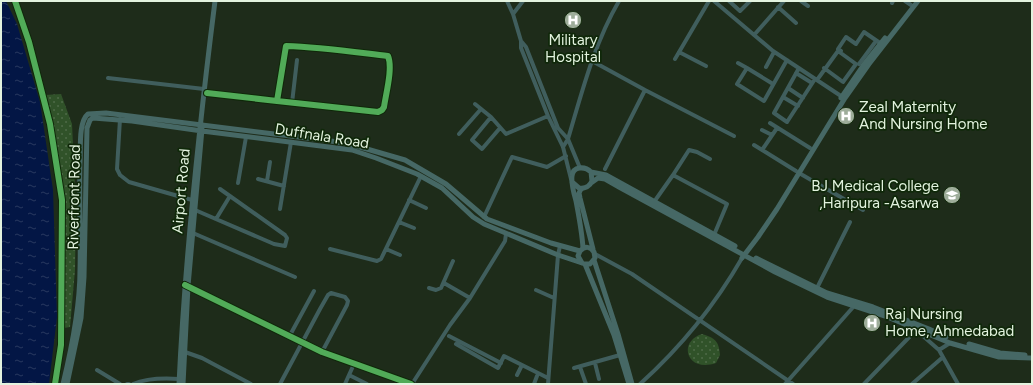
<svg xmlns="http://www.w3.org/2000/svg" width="1033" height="385" viewBox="0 0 1033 385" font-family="Figtree,sans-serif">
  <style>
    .park { fill: url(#park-dots) }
    .water { fill: url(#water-ripples) }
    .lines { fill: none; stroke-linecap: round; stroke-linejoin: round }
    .minor { stroke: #405e5d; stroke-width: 4 }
    .major { stroke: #466865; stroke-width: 5 }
    .cycleway-casing { stroke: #0f2809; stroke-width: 8 }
    .cycleway { stroke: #51ab58; stroke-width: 6 }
    .labels { text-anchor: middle; stroke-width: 3.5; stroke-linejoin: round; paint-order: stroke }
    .poi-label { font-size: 15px; fill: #e3f3df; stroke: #0f2809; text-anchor: start }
    .street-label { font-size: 15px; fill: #e3f3df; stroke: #0f2809 }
  </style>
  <defs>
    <pattern id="park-dots" width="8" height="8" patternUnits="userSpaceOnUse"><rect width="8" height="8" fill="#305229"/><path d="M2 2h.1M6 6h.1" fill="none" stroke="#4e6b48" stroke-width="1.8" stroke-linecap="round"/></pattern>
    <pattern id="water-ripples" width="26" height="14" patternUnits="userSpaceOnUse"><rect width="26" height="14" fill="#031645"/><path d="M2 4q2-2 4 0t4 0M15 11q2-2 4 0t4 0" fill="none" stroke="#28385f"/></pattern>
  </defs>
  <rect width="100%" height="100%" fill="#1e2c1a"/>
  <path class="park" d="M61 94 72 124 76 209 75 270 70 327 64 328 65 233 61 173 45 95Z
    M702 334C715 338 719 341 720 355L716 363C687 373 677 342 702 334Z"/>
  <path class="water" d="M1 1H6L17 24 40 102 53 190 57 317 49 384H1Z"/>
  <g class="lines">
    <path class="minor" d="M507 1 513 14 521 41 526 47 558 128 568 139 580 168
      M714 1 773 51 844 98
      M729 1 740 11 750 1
      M801 1 808 6
      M905 1 911 5
      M892 3 893 1
      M778 7 796 23
      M513 14 523 1
      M754 35 784 1
      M521 41V48L548 116 563 147 571 179
      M841 51 838 49 846 37 856 44 864 32 880 43
      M679 52 706 66
      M675 59 709 1
      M592 61 645 90 734 136
      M738 63 747 68
      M859 64 876 41
      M766 67 774 52
      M799 68 774 113 787 122 815 79
      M796 73 812 83
      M108 78 204 89
      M817 80 838 51 856 64 843 82 824 68
      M773 84 747 68 737 84 764 101 787 60
      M788 88 803 98
      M207 93 277 101 286 46C320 47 354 52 388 56 393 68 386 93 384 107L382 110 378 112 277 101
      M783 97 798 106
      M292 103 297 60
      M475 104 491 117 506 134 548 116
      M491 117 472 140 482 149 500 128
      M120 119 117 169 120 175 129 182 192 200
      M770 123 810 148
      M762 130 772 135
      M459 134 481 109
      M754 145 796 171
      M563 147 568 139C582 92 594 44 619 1
      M762 150 777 128
      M605 169 645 90
      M799 173 863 210
      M673 175 689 150 697 152 710 159
      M258 179 284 186
      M267 181 270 162
      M238 183 246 137
      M409 200 426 208
      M654 202 673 175 727 204 714 235
      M280 209 291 142
      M195 210 274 244 285 246 287 238 285 235 220 189
      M484 217 512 157 547 167 566 156
      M216 219 230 196
      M399 222 414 228
      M193 233 295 277
      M330 249 377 261 381 259 421 176
      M386 249 400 255
      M595 254 632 274 793 384
      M444 283 470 298
      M186 285 322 352 411 384
      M429 288 436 290 441 288 453 261
      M817 288 850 222
      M536 290 554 298
      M919 330 923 336 939 350 958 384
      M449 336 501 363
      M289 337 314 291
      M456 344 498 368 504 356 548 378
      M939 350 950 343
      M185 352 202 358 251 384
      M595 363 599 379
      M354 364 349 375 367 384
      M580 367 586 384
      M574 368 620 355
      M97 370 120 384
      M517 375 522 365
      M127 384H129
      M133 384C147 378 164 378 179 379
      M280 384 320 309 328 295 331 293 345 297 348 301 347 305 322 352
      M345 384 349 375
      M412 384 450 325 470 298 505 241 506 234
      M534 384 537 376
      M548 384 558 255 560 246
      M640 384C680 348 715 305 742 258
      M785 384 855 305
      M864 384 918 328
      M912 384 943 357"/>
    <path class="major" d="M841 98 865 63 885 38
      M591 172 606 175 735 246
      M572 182 579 188C585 189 590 186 592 181L591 172C585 166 573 166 572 176 571 184 574 194 576 201 579 217 582 232 583 248
      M591 183 598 178 605 179 619 187 775 272 827 297 885 316 950 343 999 357 1032 358
      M584 188 581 189 579 193 580 198 593 249
      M742 258 758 237 777 209 845 98 869 64 918 1
      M756 258 827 293 873 307 929 329 946 337
      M594 260 618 334 632 384
      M585 264 614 335 629 384
      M969 344 1000 353 1025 355
      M63 384C72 347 80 308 80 270 81 234 79 199 80 163 81 150 78 122 88 114L106 113 331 141 353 145 405 160 446 184 487 219 551 243 580 251
      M67 384 81 318 84 277 87 128 90 120 93 118 132 121 202 131 352 150 376 158 417 174 442 188 473 217 484 224 558 255 585 264H590L595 258 594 252C590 246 585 246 580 251L578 256 582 263
      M179 384C185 256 199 128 215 1
      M183 384 188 286 202 129"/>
    <defs>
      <path id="cycleway" d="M15 1 29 42 50 124 62 200 61 345 55 384
        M207 93 277 101 286 46C320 47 354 52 388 56 393 68 386 93 384 107L382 110 378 112 277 101
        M185 285 322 352 411 384"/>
    </defs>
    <use href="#cycleway" class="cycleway-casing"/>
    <use href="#cycleway" class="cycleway"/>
  </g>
  <defs>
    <symbol id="hospital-disc" viewBox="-11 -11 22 22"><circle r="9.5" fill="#9ead9a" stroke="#0f2809"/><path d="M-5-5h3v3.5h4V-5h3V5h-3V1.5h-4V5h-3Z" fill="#fff"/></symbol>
    <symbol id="university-disc" viewBox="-11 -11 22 22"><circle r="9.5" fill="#9ead9a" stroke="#0f2809"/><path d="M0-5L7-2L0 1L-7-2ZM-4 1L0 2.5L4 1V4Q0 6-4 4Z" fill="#fff"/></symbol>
  </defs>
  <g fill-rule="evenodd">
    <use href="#hospital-disc" x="563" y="10" width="20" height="20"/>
    <use href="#hospital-disc" x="836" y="106" width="20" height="20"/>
    <use href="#university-disc" x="942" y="185" width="20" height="20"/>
    <use href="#hospital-disc" x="862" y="313" width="20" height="20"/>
  </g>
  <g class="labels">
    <g class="poi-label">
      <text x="573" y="45" text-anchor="middle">Military<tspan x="573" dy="17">Hospital</tspan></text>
      <text x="859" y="112">Zeal Maternity<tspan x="859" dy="17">And Nursing Home</tspan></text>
      <text x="939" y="191" text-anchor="end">BJ Medical College<tspan x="939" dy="17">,Haripura -Asarwa</tspan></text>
      <text x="885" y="319">Raj Nursing<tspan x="885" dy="17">Home, Ahmedabad</tspan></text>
    </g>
    <g class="street-label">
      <text transform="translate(322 136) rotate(9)" y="5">Duffnala Road</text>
      <text transform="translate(181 191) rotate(-85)" y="5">Airport Road</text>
      <text transform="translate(74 197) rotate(-89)" y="5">Riverfront Road</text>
    </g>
  </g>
  <rect width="1033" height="385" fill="none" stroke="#e3f3df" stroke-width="4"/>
</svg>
